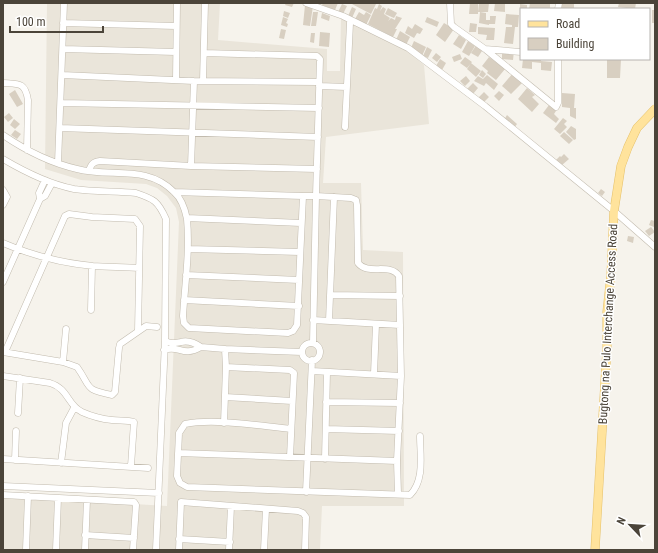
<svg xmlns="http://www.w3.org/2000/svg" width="658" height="553" viewBox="0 0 658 553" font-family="'Roboto Condensed',sans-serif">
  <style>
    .residential { fill: #eae5da }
    .building { fill: #d8cfc1 }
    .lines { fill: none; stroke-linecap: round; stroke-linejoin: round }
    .minor-casing { stroke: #c2bbae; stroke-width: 7 }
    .major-casing { stroke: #e6c16a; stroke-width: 9 }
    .minor { stroke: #fff; stroke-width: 6 }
    .major { stroke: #ffe39c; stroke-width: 8 }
    .labels { text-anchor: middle; stroke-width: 3; stroke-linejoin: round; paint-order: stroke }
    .street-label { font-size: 12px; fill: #4b4439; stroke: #fff }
  </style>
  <rect width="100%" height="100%" fill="#f6f3ec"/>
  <path class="residential" d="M47 3H220L218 40 327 49V71H340L341 17 406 50 424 65 429 124 326 137 323 183H361L363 250 403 252 404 506H322L320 550H3V496L167 506 179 222 176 208 167 196 157 188 146 184 81 180 45 169Z"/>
  <path class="building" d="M286 3H294L292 7 285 5Z
    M323 3H338L335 10 322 5Z
    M350 3H375L376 4 371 14Z
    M470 3H478V14H469Z
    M479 3H489L488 12H478Z
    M495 3H505V12L494 11Z
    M530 3H550V9H529Z
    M558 3H574V9H558Z
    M619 3H636L635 9 618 7Z
    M342 4 347 6 343 14 338 12Z
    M379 4 382 6 380 11 383 7 386 9 384 14 390 18 388 21 391 18 395 20 396 16 402 18 395 29H397L393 37 368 24 375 8 377 9Z
    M520 4 527 5V9H520Z
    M305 5 313 6 310 26 303 25Z
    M352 7 356 9 352 18 348 16Z
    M388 8 397 13 394 18 385 14Z
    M652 10H655V23H652Z
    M284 11 290 13 288 18 283 16Z
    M313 12H318L316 26H311Z
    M359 12 364 15 366 12 371 15 366 25 355 19Z
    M480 12 486 13V20H490V16H496L495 24H489V25L479 23Z
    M322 13 330 16 329 21 321 18Z
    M506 14 519 15 518 27H515L513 44 504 43 506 27H512V25L505 24Z
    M283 17 288 19 286 23 288 24 287 27 281 25Z
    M427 17 439 22 437 27 425 22Z
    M444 23 454 29 445 42 436 35Z
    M470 23 477 24 476 32H469Z
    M415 24 423 29 420 34 417 33 414 38 405 33 408 26 412 29Z
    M478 27 495 28 494 40H486L487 35 478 34Z
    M281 29 286 30 284 39 279 38Z
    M400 31 410 37 406 45 396 40Z
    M320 32 330 33 329 47 319 46Z
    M311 33H315L314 43 310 42Z
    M459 35 466 40 461 49 453 44Z
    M414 41 426 47 422 56 410 50Z
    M468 41 475 46 469 56 462 52Z
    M477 44 484 48 478 57 471 53Z
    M427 47 432 50 428 58 423 56Z
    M502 50 514 51 513 60 502 59Z
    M436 53 441 57 437 62 432 58Z
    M460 54 462 59 454 62 452 57Z
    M465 57 472 62 467 68 460 63Z
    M489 57 505 69 496 80 487 73 488 71 482 66Z
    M440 59 446 63 442 70 436 66Z
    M523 59H541V63L532 62V69L522 68Z
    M607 59H621L620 78H607Z
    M541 61 552 62 551 71 541 70Z
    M471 63 481 71 476 77 467 69Z
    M482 70 486 74 483 78 479 75Z
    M513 73 523 82 511 94 502 86Z
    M487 75 498 84 494 90 486 83 484 86 474 81 478 76 483 79Z
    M466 76 470 81 465 86 460 81Z
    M473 83 478 88 473 94 467 89Z
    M527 88 535 95 532 97 539 104 532 112 518 99Z
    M15 90 23 104 17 107 9 94Z
    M499 91 504 95 499 101 494 96Z
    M484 92 489 97 483 103 478 98Z
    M562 93 575 94 574 108H576V119L570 116V108L562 107Z
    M549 105 556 111 554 114 559 119 556 123 543 113Z
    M9 113 13 118 8 122 4 117Z
    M507 115 517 124 514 128 504 120Z
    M563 118 567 121 564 124 567 127 560 134 554 129Z
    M14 119 20 124 15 129 10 125Z
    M571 126 576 129V139L574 140 566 132Z
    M15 130 21 134 17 139 11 135Z
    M564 132 573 140 569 144 560 136Z
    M564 154 569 159 562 165 556 160 560 156 561 157Z
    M601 189 605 192 602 196 598 193Z
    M651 220 655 221 654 227 649 225Z
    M651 227 655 232 649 236 645 231Z
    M628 236 634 237 633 243 627 241Z"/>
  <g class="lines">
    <defs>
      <path id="minor" d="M306 3 343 16 408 48 485 106 614 211 655 247
        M450 3 451 24 454 27 485 49 556 107 558 103V59
        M558 9 559 3
        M63 23 176 26
        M63 49 176 52
        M485 49 521 52
        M204 53 317 56 320 59 316 196 351 198 356 200 357 205 358 263C368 276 390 262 399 276L401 376 397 461 398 494
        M62 75 194 81 319 82
        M176 80 177 3
        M203 81 205 3
        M3 83C19 84 25 82 28 100L27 150
        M319 86 347 87
        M61 103 319 108
        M345 127 350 23
        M60 128 318 137
        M3 135C25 150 51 163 77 169 111 178 147 164 174 192 181 198 185 209 187 219 190 251 185 284 183 316L184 323 189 328 288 333 293 331 297 325 303 196H316L313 343
        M3 159C25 172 49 184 74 189 94 192 116 191 136 193 154 199 158 201 166 219L165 341 156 550
        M58 163 64 3
        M191 166 194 81
        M89 171C91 164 93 162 100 161L191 166 317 169
        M3 190 7 197 3 205
        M174 192 303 196
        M40 199 39 193 45 180
        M187 218 301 223
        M3 243C31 255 62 263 93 266 108 267 124 267 139 268
        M188 249 300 252
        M186 275 299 280
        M3 282 40 199 45 196 52 183
        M330 295 400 296
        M184 300 299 306
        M91 310 92 266
        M313 320 400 325
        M329 321 334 197
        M302 352a9 9 0 1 1 18 0a9 9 0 1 1-18 0Z
        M201 347 225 349
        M164 350C179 344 182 358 201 347 195 343 188 340 181 342 174 343 172 344 165 341
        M3 352 63 362 77 367C92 388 83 389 112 395L115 392 119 348 120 344 146 326 157 327
        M5 352 65 216 69 214 92 217 135 219 140 226 138 331
        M63 362 66 329
        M226 367 225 349 302 352
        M312 371 401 376
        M374 374 376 324
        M3 376 50 383C69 389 67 405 82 412 91 416 102 419 112 420 119 421 127 420 134 422L131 466
        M225 397 292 401
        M326 402 400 403
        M18 413 20 378
        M224 423 226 367 290 370 294 373 290 457
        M291 429C260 426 215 418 185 424L179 433 177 476 180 483 187 487 410 495C425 480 420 455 420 436
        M326 429 399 431
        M178 453 397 461
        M3 459 148 468
        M325 459 327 372
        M15 460 16 431
        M61 463 66 423 74 408
        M3 486 159 493
        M306 492 312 360
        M3 495 134 502 136 505 133 550
        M85 535 134 538
        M179 539 230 542
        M26 550 28 496
        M56 550 58 498
        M85 550 87 500
        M179 550 181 502 298 511 303 513 306 517 305 550
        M229 550 231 506
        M264 550 266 509"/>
      <path id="major" d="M595 550 607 348V312L611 275 614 211 621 166 628 147 637 128 655 109"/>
    </defs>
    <use href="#minor" class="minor-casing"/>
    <use href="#major" class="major-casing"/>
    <use href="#minor" class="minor"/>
    <use href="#major" class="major"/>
  </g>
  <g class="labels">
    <g class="street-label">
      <text transform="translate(608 324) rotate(-87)" y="4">Bugtong na Pulo Interchange Access Road</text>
    </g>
  </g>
  <rect width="658" height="553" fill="none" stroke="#4b4439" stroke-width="8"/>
  <rect x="520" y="8" width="130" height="52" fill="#ffffff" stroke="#b7b4b0"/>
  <rect x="528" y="21" width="20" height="6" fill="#ffe39c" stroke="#b7b4b0"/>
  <text x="556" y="28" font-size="12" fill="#4b4439">Road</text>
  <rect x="528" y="38" width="20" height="12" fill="#d8cfc1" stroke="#b7b4b0"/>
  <text x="556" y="48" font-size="12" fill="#4b4439">Building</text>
  <g transform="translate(630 525) rotate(295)" stroke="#ffffff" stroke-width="3" paint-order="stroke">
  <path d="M0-3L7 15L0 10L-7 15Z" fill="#4b4439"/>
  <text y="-6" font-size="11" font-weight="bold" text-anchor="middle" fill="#4b4439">N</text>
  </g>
  <path d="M10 26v6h93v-6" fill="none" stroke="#4b4439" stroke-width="2"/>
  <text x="16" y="26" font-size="12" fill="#4b4439" stroke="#ffffff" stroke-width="3" paint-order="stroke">100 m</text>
</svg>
